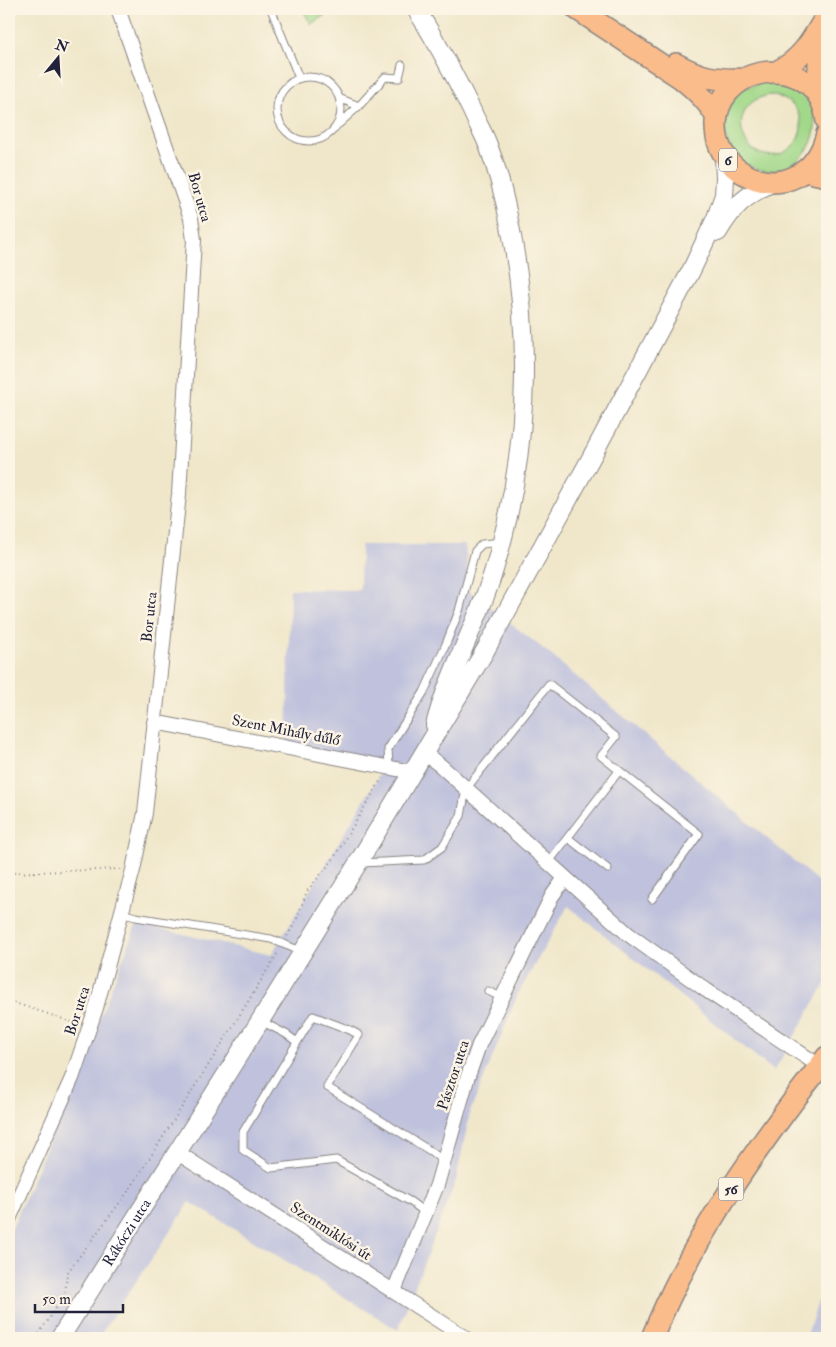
<svg xmlns="http://www.w3.org/2000/svg" width="836" height="1347" viewBox="0 0 836 1347" font-family="'IM FELL Double Pica',serif">
  <style>
    .industrial { fill: #c0c2dd }
    .green { fill: #a2d889; stroke: #627d62; fill-rule: evenodd }
    .lines { fill: none; stroke-linecap: round; stroke-linejoin: round }
    .service-casing { stroke: #898482; stroke-width: 9 }
    .minor-casing { stroke: #898482; stroke-width: 16 }
    .tertiary-casing { stroke: #898482; stroke-width: 20 }
    .primary-casing { stroke: #898482; stroke-width: 24 }
    .path { stroke: #898482; stroke-width: 2; stroke-dasharray: 1 4; stroke-linecap: butt }
    .service { stroke: #fff; stroke-width: 7 }
    .minor { stroke: #fff; stroke-width: 14 }
    .tertiary { stroke: #fff; stroke-width: 18 }
    .primary { stroke: #fabc8b; stroke-width: 21 }
    .labels { text-anchor: middle; stroke-width: 5; stroke-linejoin: round; paint-order: stroke }
    .shield { fill: #fcf5e5; stroke: #63616e; stroke-width: 1 }
    .shield-label { font-size: 14px; font-weight: bold; fill: #22223b }
    .street-label { font-size: 15px; fill: #22223b; stroke: #fcf5e5 }
  </style>
  <rect width="100%" height="100%" fill="#fcf5e5"/>
  <filter id="ink" filterUnits="userSpaceOnUse"><feTurbulence type="fractalNoise" baseFrequency=".02" numOctaves="2"/><feDisplacementMap in="SourceGraphic" scale="10" xChannelSelector="R" yChannelSelector="G"/><feConvolveMatrix kernelMatrix="1 2 1 2 8 2 1 2 1" color-interpolation-filters="sRGB"/></filter>
  <filter id="wash" filterUnits="userSpaceOnUse"><feTurbulence type="fractalNoise" baseFrequency=".0096" numOctaves="4" result="noise"/><feDisplacementMap in="SourceGraphic" scale="20" xChannelSelector="R" yChannelSelector="G"/><feGaussianBlur stdDeviation="1.12" result="paint"/><feColorMatrix in="noise" values="0 0 0 0 0 0 0 0 0 0 0 0 0 0 0 0 0 1.4 0 .05"/><feComposite in="paint" operator="in"/></filter>
  <g filter="url(#wash)">
    <rect width="100%" height="100%" fill="#f0e7ca"/>
    <path class="industrial" d="M361 545H465L469 591 546 651 827 889V981L774 1071 568 906 518 994 470 1112 456 1180 398 1330 190 1202 98 1338H9V1235L75 1080 137 923 271 955 383 769 287 750 290 589 360 590Z
      M827 1275V1338H806Z"/>
    <path class="green" d="M302 9H335L311 24Z
      M772 80C779 82 787 83 794 86 798 88 801 93 805 97 836 135 790 190 746 164 736 158 727 145 725 133 724 122 730 98 740 91 747 86 763 83 772 80ZM771 95C791 98 807 115 799 136 796 144 789 151 780 154 739 166 723 101 771 95Z"/>
  </g>
  <g filter="url(#ink)">
    <g class="lines">
      <defs>
        <path id="service" d="M271 9 299 78
          M277 109a32 32 0 1 1 64 0a32 32 0 1 1-64 0Z
          M341 99 359 106
          M339 124 359 106 385 77 399 78 402 65
          M389 766 388 749 424 692 446 644 459 611 475 551 482 544 502 542
          M568 838 608 869
          M361 863 424 860 442 847 461 816 466 789 549 684 616 737 601 756 699 834 652 899
          M548 863 619 771
          M121 913 136 917 271 939 303 952
          M488 991 503 998
          M261 1021 286 1034 297 1042
          M426 1213 411 1202 336 1160 271 1168 243 1150V1132L313 1016 350 1030 359 1035 327 1087 432 1152 444 1162"/>
        <path id="minor" d="M154 722 412 772
          M424 753 441 766 628 934 706 990 827 1071
          M178 1153 466 1338
          M9 1219 72 1078 96 1008 133 870 145 813 179 494 194 240 191 218 118 9
          M394 1291 437 1185 467 1079 479 1045 552 896 565 878"/>
        <g id="tertiary">
          <path d="M416 9C437 42 455 76 472 111 477 123 484 134 488 145 498 171 505 199 510 226 533 341 528 460 493 573 477 625 449 672 435 725"/>
          <path d="M718 232C734 205 745 196 773 182"/>
          <path id="s1" d="M60 1338 260 1021 358 863 485 651 591 458 692 269 716 218 724 195 725 178 724 154"/>
        </g>
        <path id="primary" d="M577 9 681 78C695 89 708 101 717 117
          M676 64C702 78 714 80 743 79
          M778 71C803 59 813 38 827 15
          M818 95 819 63 827 47
          M827 121C818 45 704 63 717 137 720 152 730 166 743 173 780 195 817 174 827 134
          M805 171 827 176
          M652 1338C693 1235 759 1144 827 1057"/>
      </defs>
      <use href="#service" class="service-casing"/>
      <use href="#minor" class="minor-casing"/>
      <use href="#tertiary" class="tertiary-casing"/>
      <use href="#primary" class="primary-casing"/>
      <path class="path" d="M9 873 120 869
        M287 936 296 921 307 891 332 861 382 778
        M9 1001 78 1024
        M36 1338 65 1295 67 1273 132 1186 230 1031 279 951"/>
      <use href="#service" class="service"/>
      <use href="#minor" class="minor"/>
      <use href="#tertiary" class="tertiary"/>
      <use href="#primary" class="primary"/>
    </g>
  </g>
  <g class="labels">
    <g class="shield">
      <rect x="719" y="148.5" width="18" height="23" rx="4"/>
      <rect x="718.5" y="1177.5" width="25" height="23" rx="4"/>
    </g>
    <g class="shield-label">
      <text x="728" y="165">6</text>
      <text x="731" y="1194">56</text>
    </g>
    <g class="street-label">
      <text transform="translate(200 197) rotate(74)" y="5">Bor utca</text>
      <text transform="translate(149 617) rotate(-84)" y="5">Bor utca</text>
      <text transform="translate(286 730) rotate(11)" y="5">Szent Mihály dűlő</text>
      <text transform="translate(77 1011) rotate(-72)" y="5">Bor utca</text>
      <text transform="translate(453 1075) rotate(-72)" y="5">Pásztor utca</text>
      <text transform="translate(331 1231) rotate(33)" y="5">Szentmiklósi út</text>
      <text dy="5" stroke="none"><textPath href="#s1" startOffset="125">Rákóczi utca</textPath></text>
    </g>
  </g>
  <rect width="836" height="1347" fill="none" stroke="#fcf5e5" stroke-width="30"/>
  <g transform="translate(58 58) rotate(18)" stroke="#fcf5e5" stroke-width="4" paint-order="stroke">
  <path d="M0-4L9 19L0 12L-9 19Z" fill="#22223b"/>
  <text y="-8" font-size="14" font-weight="bold" text-anchor="middle" fill="#22223b">N</text>
  </g>
  <path d="M35 1304v8h88v-8" fill="none" stroke="#22223b" stroke-width="2.5"/>
  <text x="42" y="1304" font-size="15" fill="#22223b" stroke="#fcf5e5" stroke-width="4" paint-order="stroke">50 m</text>
</svg>
